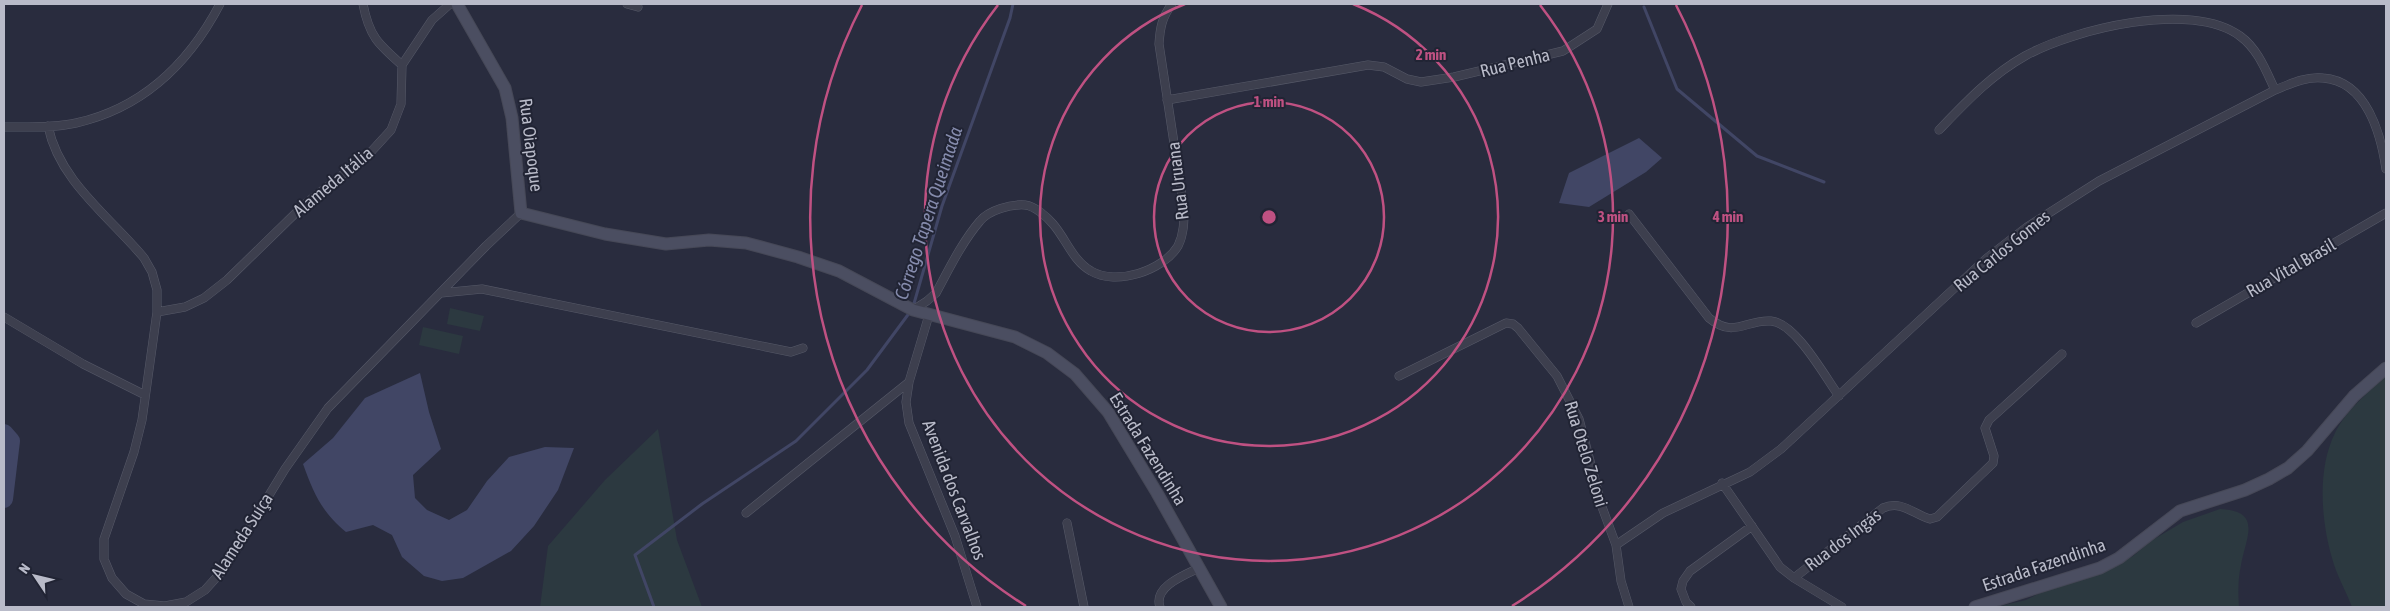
<svg xmlns="http://www.w3.org/2000/svg" width="2390" height="611" viewBox="0 0 2390 611" font-family="'Asap Condensed',sans-serif">
  <style>
    .green { fill: #2c3940 }
    .water { fill: #414665 }
    .lines { fill: none; stroke-linecap: round; stroke-linejoin: round }
    .stream { stroke: #414665; stroke-width: 3 }
    .river { stroke: #414665; stroke-width: 18 }
    .street-casing { stroke: #575a69; stroke-width: 9 }
    .secondary-casing { stroke: #464857; stroke-width: 13 }
    .street { stroke: #3d3f4e; stroke-width: 8 }
    .secondary { stroke: #4b4e61; stroke-width: 11 }
    .ring { fill: none; stroke: #bf5182; stroke-width: 2.5 }
    .labels { text-anchor: middle; stroke-width: 4; stroke-linejoin: round; paint-order: stroke }
    .street-label { font-size: 18px; fill: #b9bbc9; stroke: #212434 }
    .water-label { font-size: 19px; font-style: italic; fill: #858bac; stroke: #212434 }
    .centre { fill: #bf5182; stroke: #212434; stroke-width: 2.5 }
    .ring-label { font-size: 15px; text-anchor: middle; font-weight: bold; fill: #bf5182; stroke: #212434; stroke-width: 4; stroke-linejoin: round; paint-order: stroke }
  </style>
  <rect width="100%" height="100%" fill="#292c3e"/>
  <path class="green" d="M450 308 484 316 480 331 447 324Z
    M423 327 463 336 459 354 419 345Z
    M2386 376V607H2352C2346 591 2336 574 2332 558 2321 520 2317 469 2335 433 2346 410 2368 393 2386 376Z
    M658 429 677 540 702 607H540L548 546 605 480Z
    M2220 509C2263 511 2246 537 2241 565 2238 578 2238 593 2239 607H1996L2026 600 2048 589 2106 571 2133 556 2151 541 2183 522Z"/>
  <path class="water" d="M1639 138 1662 158 1646 172 1589 207 1559 203 1569 173Z
    M420 373 429 412 441 449 413 475 415 498 427 510 449 520 467 510 487 481 509 457 545 447 574 448 558 490 534 526 511 551 463 578 442 581 424 576 402 557 392 535 373 525 346 532C321 511 314 494 303 464L333 438 365 398Z"/>
  <g class="lines">
    <path class="stream" d="M1644 7 1677 89 1757 156 1824 182
      M913 307 942 206 1010 18 1013 4
      M654 607 635 555 702 504 796 441 867 370 910 312"/>
    <path class="river" d="M4 433 11 441 4 499"/>
    <defs>
      <path id="street" d="M363 4C369 36 378 44 402 65
        M627 4 638 7
        M1167 100 1368 65 1384 67 1407 79 1421 82 1454 77 1563 51 1597 29 1608 4
        M48 126C59 181 110 217 144 258L152 272 157 290V312L142 420 134 452 104 539V559L112 578 126 594 144 604 165 606 186 602 205 590 224 569 285 469 328 408 486 246 521 213
        M4 127C27 127 53 128 76 123 143 108 189 63 220 4
        M1939 130C1965 103 1991 75 2025 56 2074 29 2191 0 2240 36 2258 49 2266 71 2275 90
        M1629 214 1709 318C1734 339 1746 319 1771 321 1796 323 1825 377 1839 396
        M441 293 482 289 791 352 803 348
        M913 310 927 301 936 293C949 269 962 242 980 221 989 210 1011 204 1025 205 1035 206 1047 217 1053 224 1066 239 1073 261 1091 271 1116 286 1163 271 1178 246 1184 234 1184 221 1184 209L1159 44C1160 28 1162 17 1172 4
        M157 312 185 307 204 298 227 280 305 204 369 154 391 130 401 104 402 65 432 20 450 4
        M929 315 909 382 906 402 909 423 955 536 977 607
        M4 317 83 364 145 395
        M2196 323 2386 213
        M1399 376 1506 323 1513 324 1518 328 1557 376 1579 419 1602 507 1616 545 1621 581 1629 607
        M1722 483 1780 567 1794 578 1842 607
        M746 513 909 382
        M1067 523 1084 607
        M1616 545 1663 513 1750 472 1781 449 1987 258 2027 227 2099 181 2275 90C2290 84 2306 76 2323 78 2367 81 2381 135 2386 169
        M1794 578 1883 508C1902 500 1913 514 1930 519L1937 517 1993 463 1994 456 1985 428 1989 420 2062 354
        M1160 607C1153 587 1184 575 1199 568
        M1691 607 1686 602 1681 589 1683 581 1690 571 1752 526"/>
      <path id="secondary" d="M457 4 505 88 512 118 521 213 605 234 666 244 709 240 746 243 798 257 839 271 913 310 1015 337 1047 353 1075 374 1108 412 1157 493 1221 607
        M1975 607 2100 568 2119 558 2180 511 2245 490 2269 479 2288 468 2307 451 2354 396 2386 368"/>
    </defs>
    <use href="#street" class="street-casing"/>
    <use href="#secondary" class="secondary-casing"/>
    <use href="#street" class="street"/>
    <use href="#secondary" class="secondary"/>
  </g>
  <g class="ring">
    <circle cx="1269" cy="217" r="115"/>
    <path d="M1353 4A229 229 0 1 1 1185 4"/>
    <path d="M1540 5A344 344 0 1 1 998 5"/>
    <path d="M1026 606A459 459 0 0 1 862 5M1676 5A459 459 0 0 1 1512 606"/>
  </g>
  <g class="labels">
    <g class="street-label">
      <text transform="translate(1515 63) rotate(-14)" y="6">Rua Penha</text>
      <text transform="translate(531 145) rotate(83)" y="6">Rua Oiapoque</text>
      <text transform="translate(1178 181) rotate(-97)" y="6">Rua Uruana</text>
      <text transform="translate(333 182) rotate(-40)" y="6">Alameda Itália</text>
      <text transform="translate(2002 251) rotate(-39)" y="6">Rua Carlos Gomes</text>
      <text transform="translate(2291 268) rotate(-30)" y="6">Rua Vital Brasil</text>
      <text transform="translate(1148 449) rotate(58)" y="6">Estrada Fazendinha</text>
      <text transform="translate(1586 454) rotate(73)" y="6">Rua Otelo Zeloni</text>
      <text transform="translate(954 490) rotate(69)" y="6">Avenida dos Carvalhos</text>
      <text transform="translate(242 536) rotate(-57)" y="6">Alameda Suíça</text>
      <text transform="translate(1843 540) rotate(-37)" y="6">Rua dos Ingás</text>
      <text transform="translate(2044 565) rotate(-19)" y="6">Estrada Fazendinha</text>
    </g>
    <g class="water-label">
      <text transform="translate(928 213) rotate(-72)" y="7">Córrego Tapera Queimada</text>
    </g>
  </g>
  <circle cx="1269" cy="217" r="8" class="centre"/>
  <g class="ring-label">
    <text x="1431" y="60">2 min</text>
    <text x="1269" y="107">1 min</text>
    <text x="1613" y="222">3 min</text>
    <text x="1728" y="222">4 min</text>
  </g>
  <rect width="2390" height="611" fill="none" stroke="#b9bbc9" stroke-width="10"/>
  <g transform="translate(35 576) rotate(305)" stroke="#212434" stroke-width="4" paint-order="stroke">
  <path d="M0-4L9 19L0 12L-9 19Z" fill="#b9bbc9"/>
  <text y="-8" font-size="14" font-weight="bold" text-anchor="middle" fill="#b9bbc9">N</text>
  </g>
</svg>
